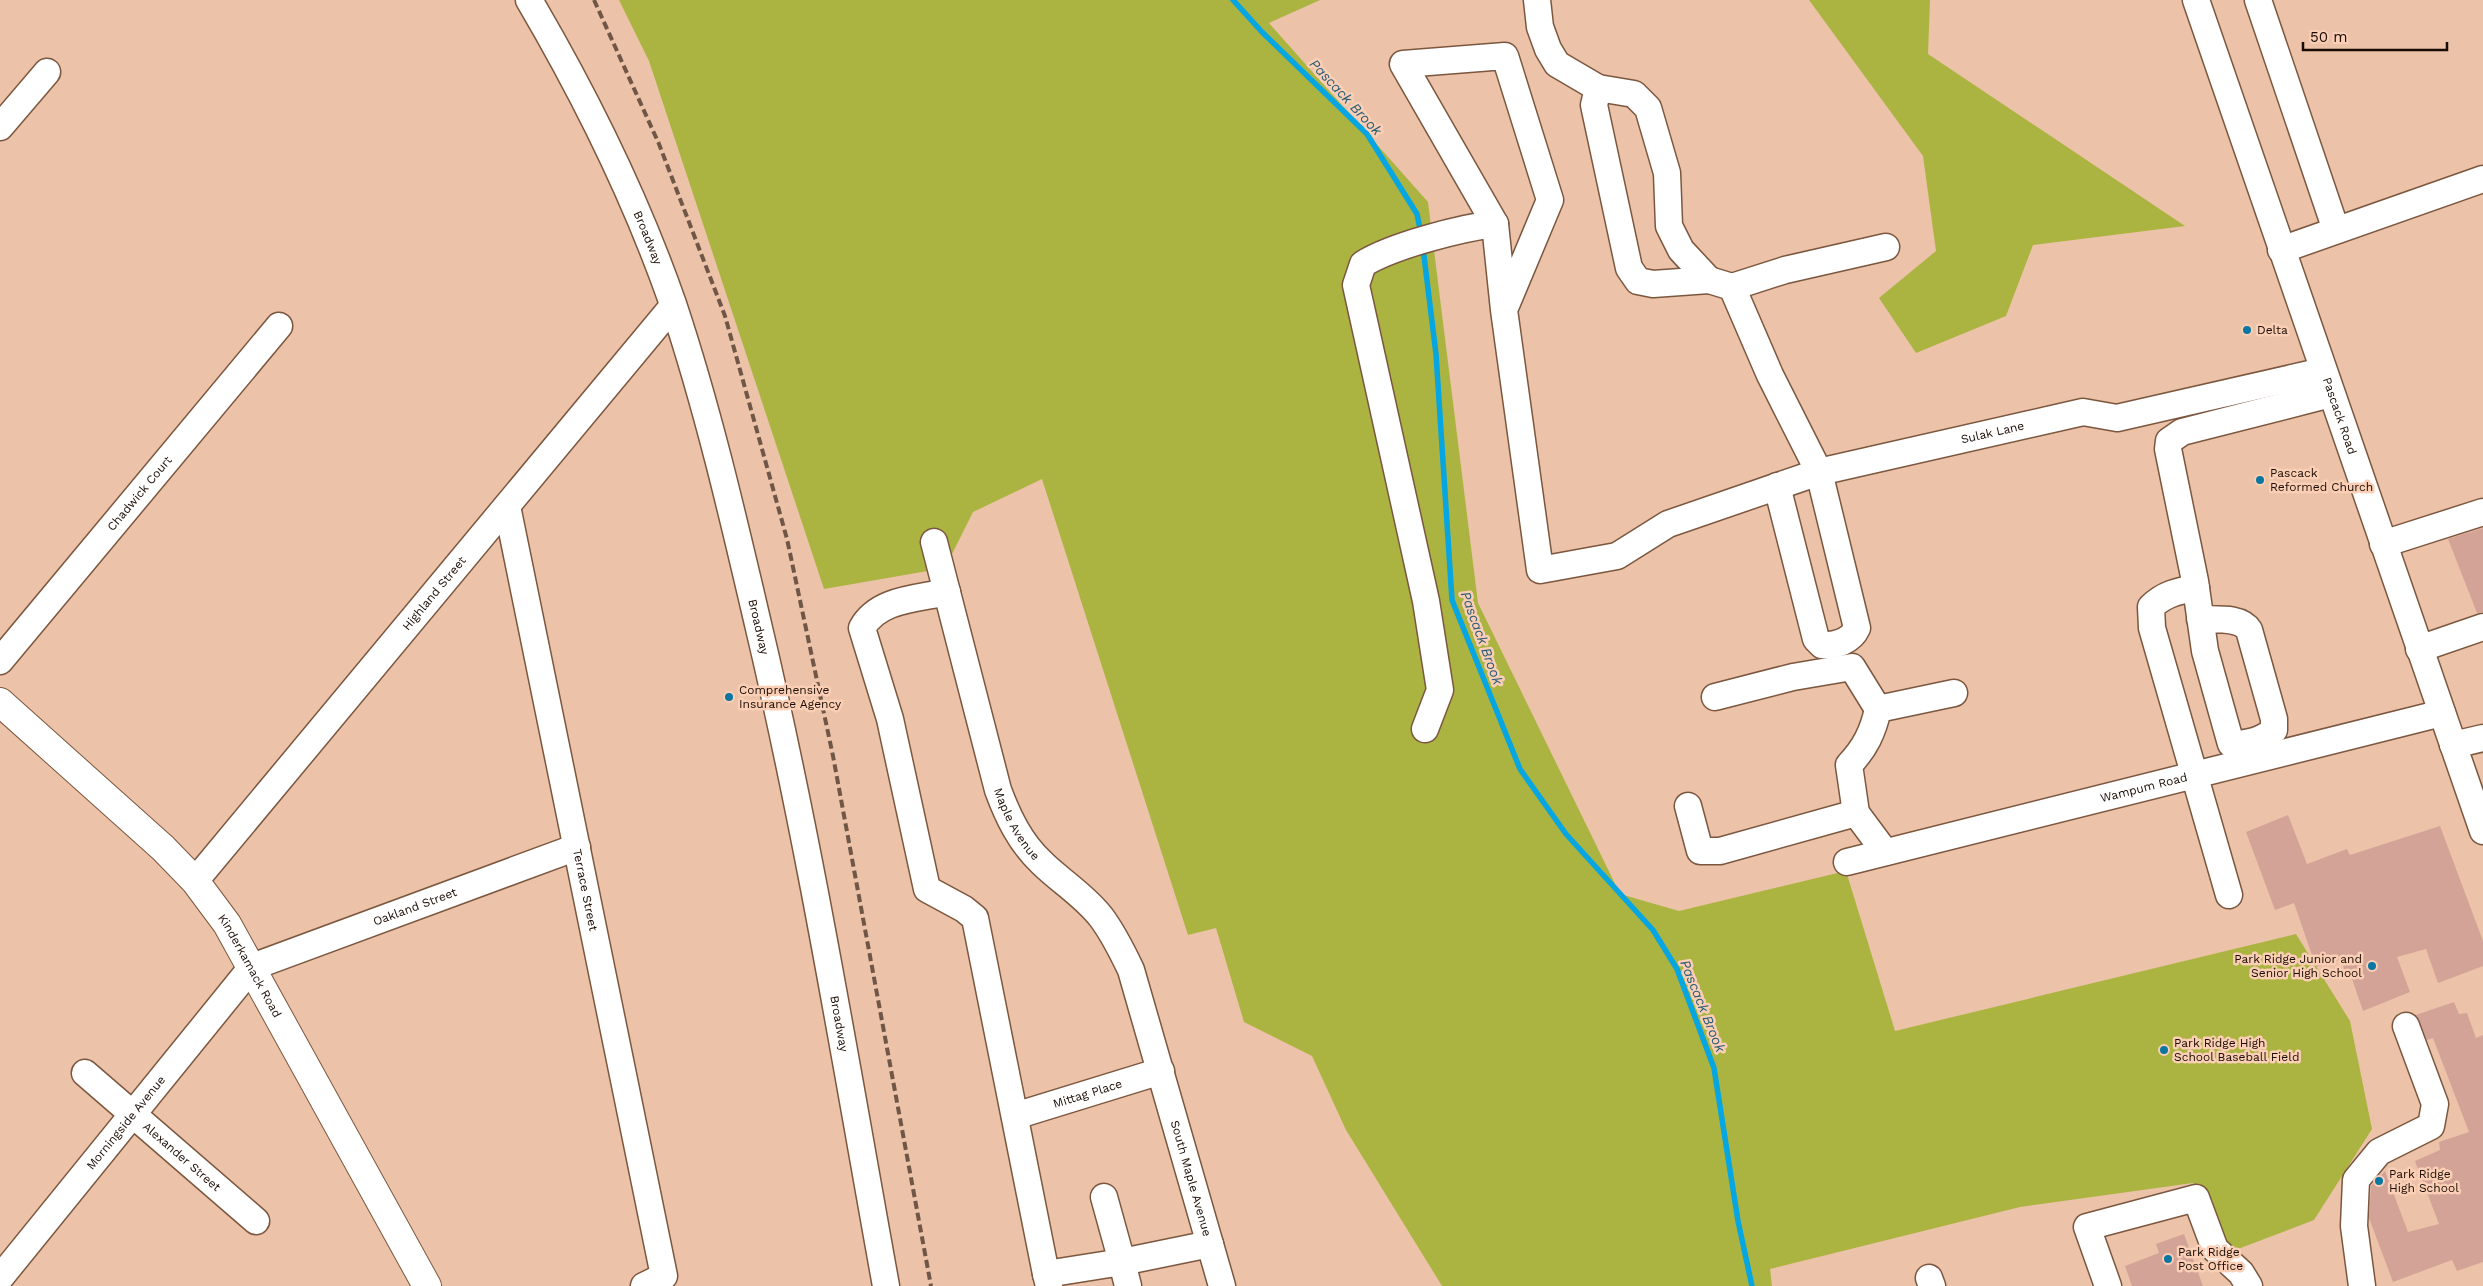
<svg xmlns="http://www.w3.org/2000/svg" width="2483" height="1286" viewBox="0 0 2483 1286" font-family="'Work Sans',sans-serif">
  <style>
    .green { fill: #abb440 }
    .lines { fill: none; stroke-linecap: round; stroke-linejoin: round }
    .stream { stroke: #05a6e2; stroke-width: 5.5 }
    .building { fill: #d3a398 }
    .minor-casing { stroke: #7b573f; stroke-width: 29 }
    .major-casing { stroke: #7b573f; stroke-width: 30 }
    .minor { stroke: #fff; stroke-width: 26 }
    .major { stroke: #fff; stroke-width: 28 }
    .rail { stroke: #705647; stroke-width: 4; stroke-dasharray: 8 4; stroke-linecap: butt }
    .poi-dot { fill: #0a76a1; stroke: #facfb5; stroke-width: 2 }
    .labels { text-anchor: middle; stroke-width: 5; stroke-linejoin: round; paint-order: stroke }
    .street-label { font-size: 12px; fill: #1a0c04; stroke: #facfb5 }
    .poi-label { font-size: 12px; fill: #1a0c04; stroke: #facfb5; text-anchor: start }
    .water-label { font-size: 14px; font-style: italic; fill: #295b75; stroke: #facfb5 }
  </style>
  <rect width="100%" height="100%" fill="#ecc2a8"/>
  <path class="green" d="M619 0H1320L1269 23 1428 202 1478 603 1620 894 1679 911 1846 871 1895 1031 2296 934 2350 1021 2372 1129 2314 1220 2222 1255 2193 1183 2020 1207 1770 1269 1772 1286H1442L1346 1130 1312 1056 1244 1022 1216 928 1188 935 1042 479 973 512 945 568 824 589 649 61Z
    M1809 0H1930L1928 54 2185 226 2033 245 2006 316 1916 353 1879 298 1936 251 1923 156Z"/>
  <g class="lines">
    <path class="stream" d="M1233 0 1262 32 1367 134 1417 214 1421 234
      M1423 248 1436 354 1452 600 1520 769 1566 834 1653 930 1677 969 1714 1068 1738 1221 1752 1286"/>
  </g>
  <path class="building" d="M2483 528V612L2477 613 2448 539Z
    M2288 815 2307 864 2347 849 2350 855 2440 826 2483 941V966L2438 983 2426 949 2397 957 2410 992 2363 1011 2349 970 2344 969 2342 959 2316 967 2294 903 2275 910 2246 832Z
    M2454 1002 2459 1014 2467 1013 2476 1038 2483 1035V1262L2457 1271 2452 1260 2393 1282 2369 1218 2371 1186 2385 1171 2408 1232 2439 1224 2415 1161 2440 1150 2439 1142 2469 1132 2433 1038 2427 1040 2416 1015Z
    M2184 1234 2203 1286H2132L2125 1266 2159 1253 2156 1244Z"/>
  <g class="lines">
    <defs>
      <g id="minor">
        <path id="s1" d="M529 0C586 97 636 198 673 304 708 409 733 517 758 624 810 843 846 1065 886 1286"/>
        <path d="M1537 0 1540 27 1548 49 1557 64 1598 88 1634 94 1648 108 1667 173 1669 226 1681 250 1709 280"/>
        <path id="s2" d="M2196 0 2483 831"/>
        <path d="M2258 0 2336 230"/>
        <path d="M1598 88 1594 105 1629 268 1638 281 1653 284 1709 280 1732 287 1770 375 1819 472 1857 628C1851 641 1836 646 1822 645L1816 639 1777 486"/>
        <path d="M0 127 47 72"/>
        <path d="M2281 250 2483 179"/>
        <path d="M1732 287 1785 270 1886 247"/>
        <path id="s3" d="M1504 310 1550 200 1505 56 1403 64 1495 224 1504 310 1540 570 1617 556 1668 524 1819 472 2083 412 2117 418 2323 371"/>
        <path id="s4" d="M507 506 664 1276 644 1286"/>
        <path id="s5" d="M934 542 998 790C1008 817 1020 842 1041 862 1060 881 1084 895 1101 917 1113 933 1122 951 1131 970L1222 1286"/>
        <path d="M2383 544 2483 512"/>
        <path d="M2196 588C2178 591 2164 594 2151 607L2152 628 2229 895"/>
        <path d="M947 592C916 599 878 599 862 628L890 719 927 889 964 909 975 918 1046 1274"/>
        <path d="M2200 619C2214 620 2240 616 2249 630L2274 719V730C2262 741 2248 744 2231 744L2205 651 2195 581 2168 449 2169 441 2182 432 2331 394"/>
        <path d="M2419 649 2483 627"/>
        <path id="s6" d="M0 661 279 326"/>
        <path d="M1715 697 1793 677 1852 667 1878 709"/>
        <path d="M1425 729 1440 690 1426 601 1356 285 1363 264C1392 246 1460 228 1495 224"/>
        <path d="M2453 745 2483 738"/>
        <path d="M1688 806 1700 851H1720L1856 813 1885 852"/>
        <path d="M1856 813 1849 765C1865 748 1873 732 1878 709L1954 693"/>
        <path id="s7" d="M1847 862 2442 713"/>
        <path id="s8" d="M195 881 673 306"/>
        <path id="s9" d="M85 1073 256 1221"/>
        <path id="s10" d="M1015 1116 1161 1071"/>
        <path d="M1104 1197 1122 1262 1210 1244"/>
        <path id="s11" d="M0 1278 252 967 577 847"/>
        <path d="M1929 1278 1932 1286"/>
        <path d="M1049 1286 1046 1274 1122 1262 1128 1286"/>
        <path d="M2108 1286 2087 1227 2196 1198 2215 1249 2241 1273 2249 1286"/>
        <path d="M2362 1286 2354 1226 2356 1180 2379 1152 2431 1126 2435 1104 2406 1026"/>
      </g>
      <g id="major">
        <path id="s12" d="M0 702 163 848 195 881 227 924 427 1286"/>
      </g>
    </defs>
    <use href="#minor" class="minor-casing"/>
    <use href="#major" class="major-casing"/>
    <use href="#minor" class="minor"/>
    <use href="#major" class="major"/>
    <path class="rail" d="M594 0 659 144 725 316 787 539 833 756 931 1286"/>
  </g>
  <g class="poi-dot">
    <circle cx="2247" cy="330" r="5"/>
    <circle cx="2260" cy="480" r="5"/>
    <circle cx="729" cy="697" r="5"/>
    <circle cx="2372" cy="966" r="5"/>
    <circle cx="2164" cy="1050" r="5"/>
    <circle cx="2379" cy="1181" r="5"/>
    <circle cx="2168" cy="1259" r="5"/>
  </g>
  <g class="labels">
    <g class="street-label">
      <text dy="4" stroke="none"><textPath href="#s1" startOffset="266">Broadway</textPath></text>
      <text dy="4" stroke="none"><textPath href="#s2" startOffset="440">Pascack Road</textPath></text>
      <text dy="4" stroke="none"><textPath href="#s3" startOffset="1382">Sulak Lane</textPath></text>
      <text dy="4" stroke="none"><textPath href="#s6" startOffset="218">Chadwick Court</textPath></text>
      <text dy="4" stroke="none"><textPath href="#s8" startOffset="374">Highland Street</textPath></text>
      <text dy="4" stroke="none"><textPath href="#s1" startOffset="671">Broadway</textPath></text>
      <text dy="4" stroke="none"><textPath href="#s7" startOffset="306">Wampum Road</textPath></text>
      <text dy="4" stroke="none"><textPath href="#s5" startOffset="295">Maple Avenue</textPath></text>
      <text dy="4" stroke="none"><textPath href="#s4" startOffset="392">Terrace Street</textPath></text>
      <text dy="4" stroke="none"><textPath href="#s11" startOffset="574">Oakland Street</textPath></text>
      <text dy="4" stroke="none"><textPath href="#s12" startOffset="366">Kinderkamack Road</textPath></text>
      <text dy="4" stroke="none"><textPath href="#s1" startOffset="1076">Broadway</textPath></text>
      <text dy="4" stroke="none"><textPath href="#s10" startOffset="76">Mittag Place</textPath></text>
      <text dy="4" stroke="none"><textPath href="#s11" startOffset="200">Morningside Avenue</textPath></text>
      <text dy="4" stroke="none"><textPath href="#s9" startOffset="128">Alexander Street</textPath></text>
      <text dy="4" stroke="none"><textPath href="#s5" startOffset="700">South Maple Avenue</textPath></text>
    </g>
    <g class="poi-label">
      <text x="2257" y="334">Delta</text>
      <text x="2270" y="477">Pascack<tspan x="2270" dy="14">Reformed Church</tspan></text>
      <text x="739" y="694">Comprehensive<tspan x="739" dy="14">Insurance Agency</tspan></text>
      <text x="2362" y="963" text-anchor="end">Park Ridge Junior and<tspan x="2362" dy="14">Senior High School</tspan></text>
      <text x="2174" y="1047">Park Ridge High<tspan x="2174" dy="14">School Baseball Field</tspan></text>
      <text x="2389" y="1178">Park Ridge<tspan x="2389" dy="14">High School</tspan></text>
      <text x="2178" y="1256">Park Ridge<tspan x="2178" dy="14">Post Office</tspan></text>
    </g>
    <g class="water-label">
      <text transform="translate(1346 97) rotate(47)" y="5">Pascack Brook</text>
      <text transform="translate(1482 638) rotate(70)" y="5">Pascack Brook</text>
      <text transform="translate(1703 1006) rotate(68)" y="5">Pascack Brook</text>
    </g>
  </g>
  <path d="M2303 42v8h144v-8" fill="none" stroke="#1a0c04" stroke-width="2.5"/>
  <text x="2310" y="42" font-size="15" fill="#1a0c04" stroke="#facfb5" stroke-width="4" paint-order="stroke">50 m</text>
</svg>
